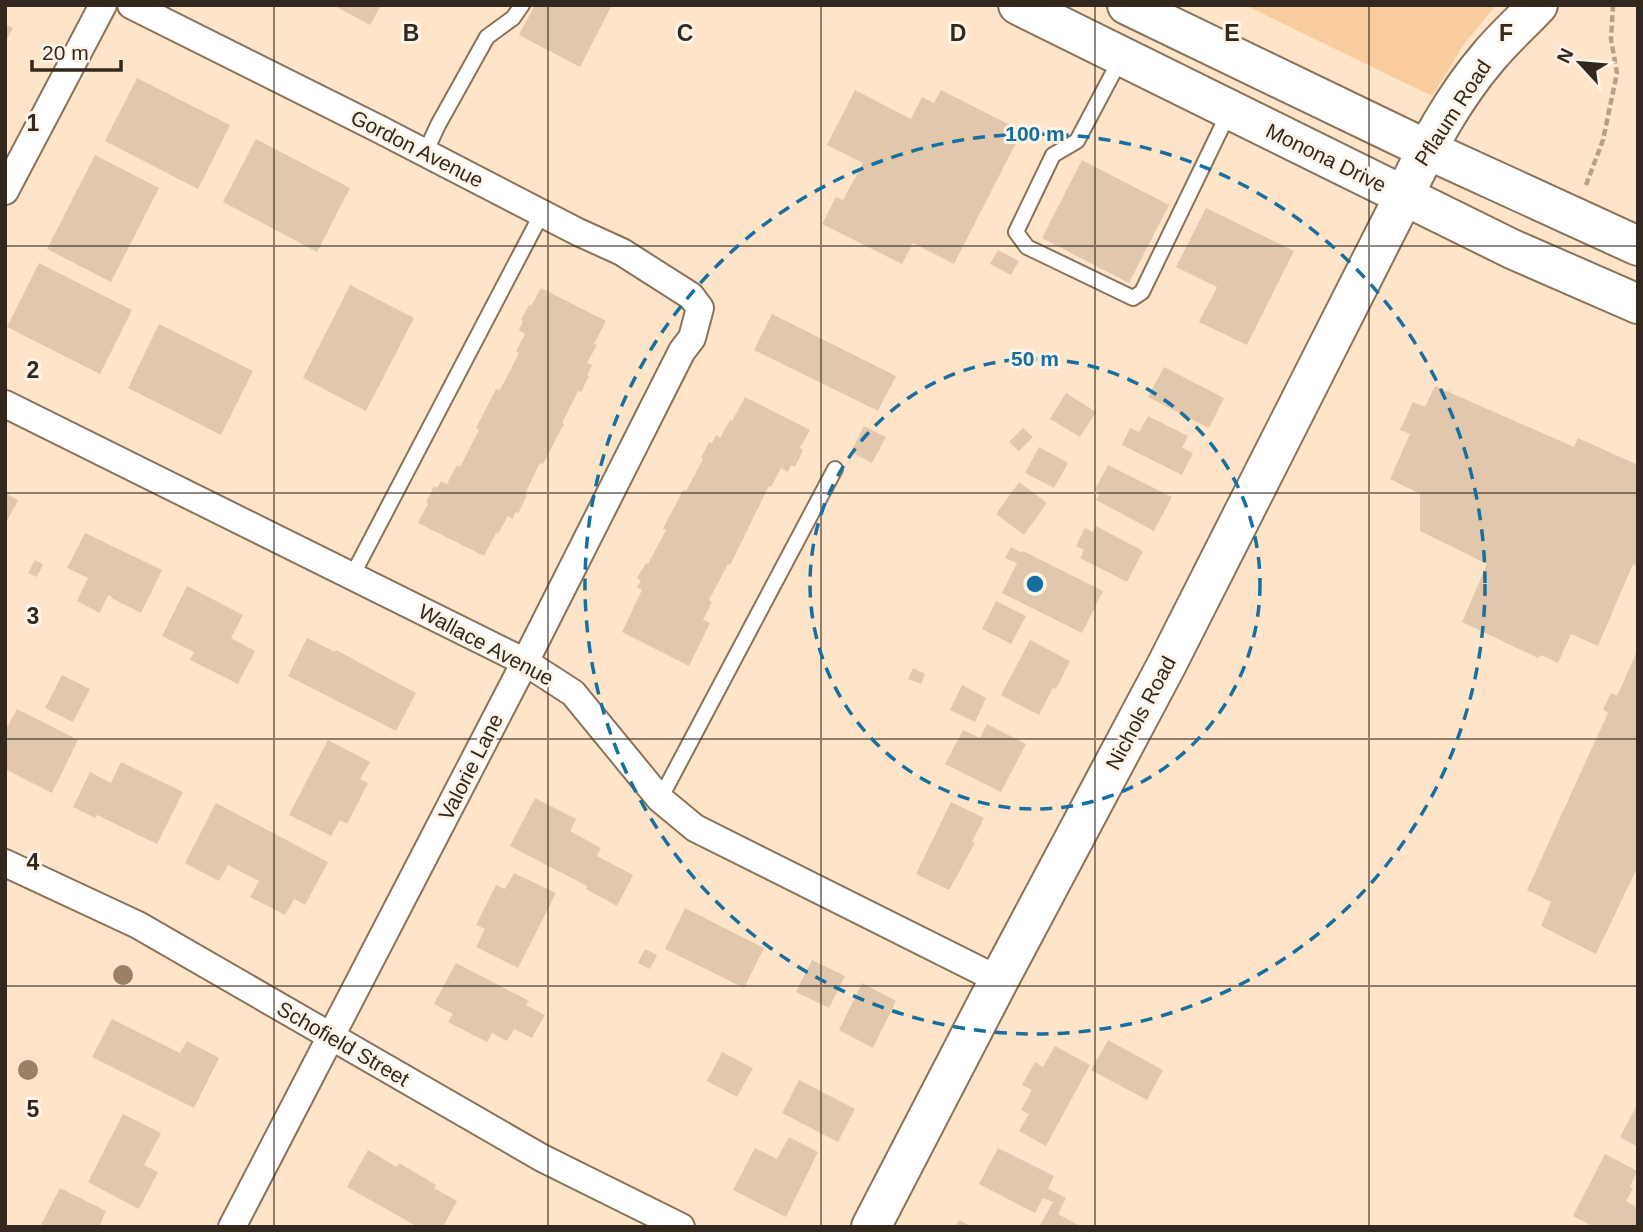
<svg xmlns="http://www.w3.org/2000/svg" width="1643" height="1232" viewBox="0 0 1643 1232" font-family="Helvetica,sans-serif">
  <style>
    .green { fill: #f8cc9c }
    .building { fill: #e1c8ac }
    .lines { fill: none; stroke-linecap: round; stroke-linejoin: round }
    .lane-casing { stroke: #8a735a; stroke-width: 18 }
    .street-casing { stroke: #8a735a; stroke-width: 30 }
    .secondary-casing { stroke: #8a735a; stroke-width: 42 }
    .path { stroke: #b5a18b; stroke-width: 4.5; stroke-dasharray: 7 3.5; stroke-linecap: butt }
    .lane { stroke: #fff; stroke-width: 14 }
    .street { stroke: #fff; stroke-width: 26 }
    .secondary { stroke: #fff; stroke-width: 38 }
    .tree { fill: #9b8163 }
    .grid { fill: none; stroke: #32281e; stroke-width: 2; stroke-opacity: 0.55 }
    .ring { fill: none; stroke: #176f9f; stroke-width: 3.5; stroke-dasharray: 12 9 }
    .labels { text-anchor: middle; stroke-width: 6; stroke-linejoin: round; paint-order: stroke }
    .street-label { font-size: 21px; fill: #32281e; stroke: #fff4e9 }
    .grid-label { font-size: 23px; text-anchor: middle; font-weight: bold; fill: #32281e; stroke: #fff4e9; stroke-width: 6; stroke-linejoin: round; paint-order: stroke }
    .centre { fill: #176f9f; stroke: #fff4e9; stroke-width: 3.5 }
    .ring-label { font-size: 21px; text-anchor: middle; font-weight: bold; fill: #176f9f; stroke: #fff4e9; stroke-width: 6; stroke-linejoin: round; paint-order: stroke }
  </style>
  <rect width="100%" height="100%" fill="#fee4c8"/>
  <path class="green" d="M1245 5H1496L1464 44 1432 96Z"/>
  <path class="building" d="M333 5H381L370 25Z
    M535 5H612L580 67 519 35Z
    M5 24 13 28 5 43Z
    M137 78 230 125 198 189 105 141Z
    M855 90 911 119 922 97 934 103 941 90 1022 131 954 264 913 243 902 264 822 224 836 197 843 200 863 163 827 145Z
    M256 139 350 188 317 252 223 202Z
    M95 155 159 188 111 282 47 249Z
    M1082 160 1169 205 1129 283 1042 238Z
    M1206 208 1294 251 1247 345 1199 322 1217 287 1176 267Z
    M998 250 1019 261 1011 275 990 264Z
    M39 263 132 310 100 374 7 327Z
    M350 285 414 318 366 411 303 378Z
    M541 288 606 321 594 344 597 345 587 363 592 365 587 375 589 376 581 392 578 391 562 423 564 424 543 464 540 463 525 494 527 495 518 514 516 512 512 519 508 516 498 534 496 533 484 556 418 523 428 504 426 502 434 486 437 488 441 481 447 484 457 465 460 467 479 430 476 428 496 389 500 390 519 353 516 351 525 334 519 330 523 321 521 320 529 305 531 306Z
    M772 314 896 376 878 411 754 350Z
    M159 324 253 371 221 435 128 388Z
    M1164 367 1224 398 1209 428 1148 397Z
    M1435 386 1574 447 1578 438 1638 465V567L1633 564 1598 646 1571 634 1558 663 1541 655 1538 658 1462 622 1487 564 1420 531V494L1390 479 1410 434 1400 430 1413 402 1425 407Z
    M1066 393 1096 412 1080 437 1050 419Z
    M745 397 810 430 800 448 803 450 795 467 791 465 788 472 781 468 771 487 769 486 730 565 728 564 709 600 712 602 703 620 710 623 689 666 622 632 642 590 637 587 641 581 637 578 646 563 648 564 666 530 663 529 683 490 686 491 703 459 701 458 709 442 712 443 716 435 720 438 730 420 732 421Z
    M1148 416 1188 436 1182 448 1193 453 1182 475 1122 445 1130 428 1139 432Z
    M864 426 886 437 872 463 851 452Z
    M1023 428 1033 437 1019 451 1009 442Z
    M1039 447 1068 463 1054 488 1025 473Z
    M1108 465 1172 497 1154 531 1096 500 1100 493 1095 490Z
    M1019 482 1047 503 1024 535 996 514Z
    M5 493 18 500 5 525Z
    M1096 526 1143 551 1127 582 1080 558 1084 550 1076 546 1085 528 1093 532Z
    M85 533 162 570 141 613 111 598 112 597 108 595 100 613 77 601 88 578 67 568Z
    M1011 547 1022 553 1023 551 1103 591 1082 633 1002 593 1017 563 1005 558Z
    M35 560 43 564 37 577 28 573Z
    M187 586 243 615 231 638 255 651 238 684 190 660 194 652 162 636Z
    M996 601 1026 616 1011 644 982 629Z
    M307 638 335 652 336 650 416 693 396 731 288 676Z
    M1030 640 1070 661 1056 689 1053 688 1039 715 1001 695Z
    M1638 649V866L1596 954 1541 926 1551 902 1527 890 1608 713 1603 709 1611 693 1617 696Z
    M913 668 925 674 921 684 908 679Z
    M62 675 90 689 73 722 45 708Z
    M962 685 986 698 975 722 950 710Z
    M17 709 78 740 52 793 5 769V731Z
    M987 724 1026 744 1001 792 945 764 963 730 980 738Z
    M328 740 370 762 360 779 368 783 347 824 340 820 331 836 289 815Z
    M121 762 183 792 157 844 97 815 95 818 73 807 90 772 111 783Z
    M535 798 576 819 570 831 601 848 597 856 633 875 617 906 586 889 587 886 510 846Z
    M951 802 984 818 972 842 975 843 949 890 916 874Z
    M216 803 328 862 305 905 294 899 285 915 250 897 259 881 228 865 219 881 185 863Z
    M514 873 556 893 518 968 476 947 485 929 476 925 496 885 505 889Z
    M685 908 764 948 744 988 665 949Z
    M645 949 657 955 650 969 638 963Z
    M812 960 845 976 829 1008 796 992Z
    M456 963 529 1001 526 1005 545 1015 532 1038 514 1029 507 1041 492 1033 487 1042 448 1022 453 1014 434 1004Z
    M862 983 896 1001 873 1048 839 1030Z
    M112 1019 180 1053 187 1041 219 1058 194 1108 92 1057Z
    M1108 1040 1163 1070 1147 1100 1091 1070Z
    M1055 1046 1090 1065 1046 1146 1019 1131 1029 1114 1021 1110 1032 1090 1022 1085 1035 1062 1043 1067Z
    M722 1052 753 1068 737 1097 707 1081Z
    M799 1080 855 1109 838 1142 782 1113Z
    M1638 1103V1147L1620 1137Z
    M123 1114 161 1133 144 1165 158 1172 139 1209 88 1182Z
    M789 1137 818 1152 786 1217 733 1190 755 1148 777 1159Z
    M998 1148 1054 1176 1048 1189 1066 1198 1058 1214 1082 1227H1039L1053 1202 1043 1198 1035 1213 979 1184Z
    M368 1150 397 1167 399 1163 436 1185 434 1188 457 1201 443 1227H418L347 1187Z
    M1605 1154 1637 1171 1630 1187 1633 1188 1626 1201 1638 1208V1227H1594L1573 1216Z
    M60 1188 106 1211 99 1227H40Z
    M959 1220 972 1227H955Z"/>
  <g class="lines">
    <defs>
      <path id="lane" d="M1121 58 1077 141 1053 155 1016 232 1027 247 1133 298 1142 292 1230 110
        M425 153 438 125 487 37 513 18 522 5
        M352 576 542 213
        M660 799 835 469"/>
      <path id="street" d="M131 5 379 129 578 232 622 252 691 296 700 308 692 338 682 351 525 662 232 1227
        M5 191 103 5
        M5 404 525 662 573 693 660 799 695 828 999 980
        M5 863 138 925 542 1158 681 1227"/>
      <path id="secondary" d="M1018 5 1512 249 1638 304
        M1127 5 1426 149 1638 246
        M871 1227 999 980 1166 666 1404 196C1427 147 1453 98 1489 56 1504 38 1522 22 1538 5"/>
    </defs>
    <use href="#lane" class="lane-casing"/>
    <use href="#street" class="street-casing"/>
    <use href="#secondary" class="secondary-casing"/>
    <path class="path" d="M1586 185 1603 140 1617 73 1611 39 1613 5"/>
    <use href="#lane" class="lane"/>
    <use href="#street" class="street"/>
    <use href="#secondary" class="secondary"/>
  </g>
  <g class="tree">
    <circle cx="123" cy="975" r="10"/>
    <circle cx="28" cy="1070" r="10"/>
  </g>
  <path class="grid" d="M274 5V1227M548 5V1227M821 5V1227M1095 5V1227M1369 5V1227M5 246H1638M5 493H1638M5 739H1638M5 986H1638"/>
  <g class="ring">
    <circle cx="1035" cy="584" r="225"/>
    <circle cx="1035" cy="584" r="450"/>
  </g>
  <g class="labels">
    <g class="street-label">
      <text transform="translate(1453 113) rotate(-57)" y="7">Pflaum Road</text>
      <text transform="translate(417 149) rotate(27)" y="7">Gordon Avenue</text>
      <text transform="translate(1326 158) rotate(26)" y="7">Monona Drive</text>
      <text transform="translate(486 645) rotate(28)" y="7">Wallace Avenue</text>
      <text transform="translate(1141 713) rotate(-62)" y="7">Nichols Road</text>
      <text transform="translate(471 767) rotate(-63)" y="7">Valorie Lane</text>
      <text transform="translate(343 1044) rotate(30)" y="7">Schofield Street</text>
    </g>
  </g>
  <g class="grid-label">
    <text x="411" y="41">B</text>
    <text x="685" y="41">C</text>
    <text x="958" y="41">D</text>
    <text x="1232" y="41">E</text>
    <text x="1506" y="41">F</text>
    <text x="33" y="131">1</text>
    <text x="33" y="378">2</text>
    <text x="33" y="624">3</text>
    <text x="33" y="870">4</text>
    <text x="33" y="1117">5</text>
  </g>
  <circle cx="1035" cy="584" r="10" class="centre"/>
  <g class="ring-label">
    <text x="1035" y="141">100 m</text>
    <text x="1035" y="366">50 m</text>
  </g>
  <rect width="1643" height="1232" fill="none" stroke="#32281e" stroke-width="14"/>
  <g transform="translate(1580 63) rotate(296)" stroke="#fff4e9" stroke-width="5" paint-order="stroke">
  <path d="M0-5L12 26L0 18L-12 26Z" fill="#32281e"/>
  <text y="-10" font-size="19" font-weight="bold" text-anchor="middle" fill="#32281e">N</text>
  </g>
  <path d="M32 60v10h89v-10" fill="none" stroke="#32281e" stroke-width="3.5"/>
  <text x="42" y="60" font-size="21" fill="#32281e" stroke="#fff4e9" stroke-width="5" paint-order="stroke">20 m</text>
</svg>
